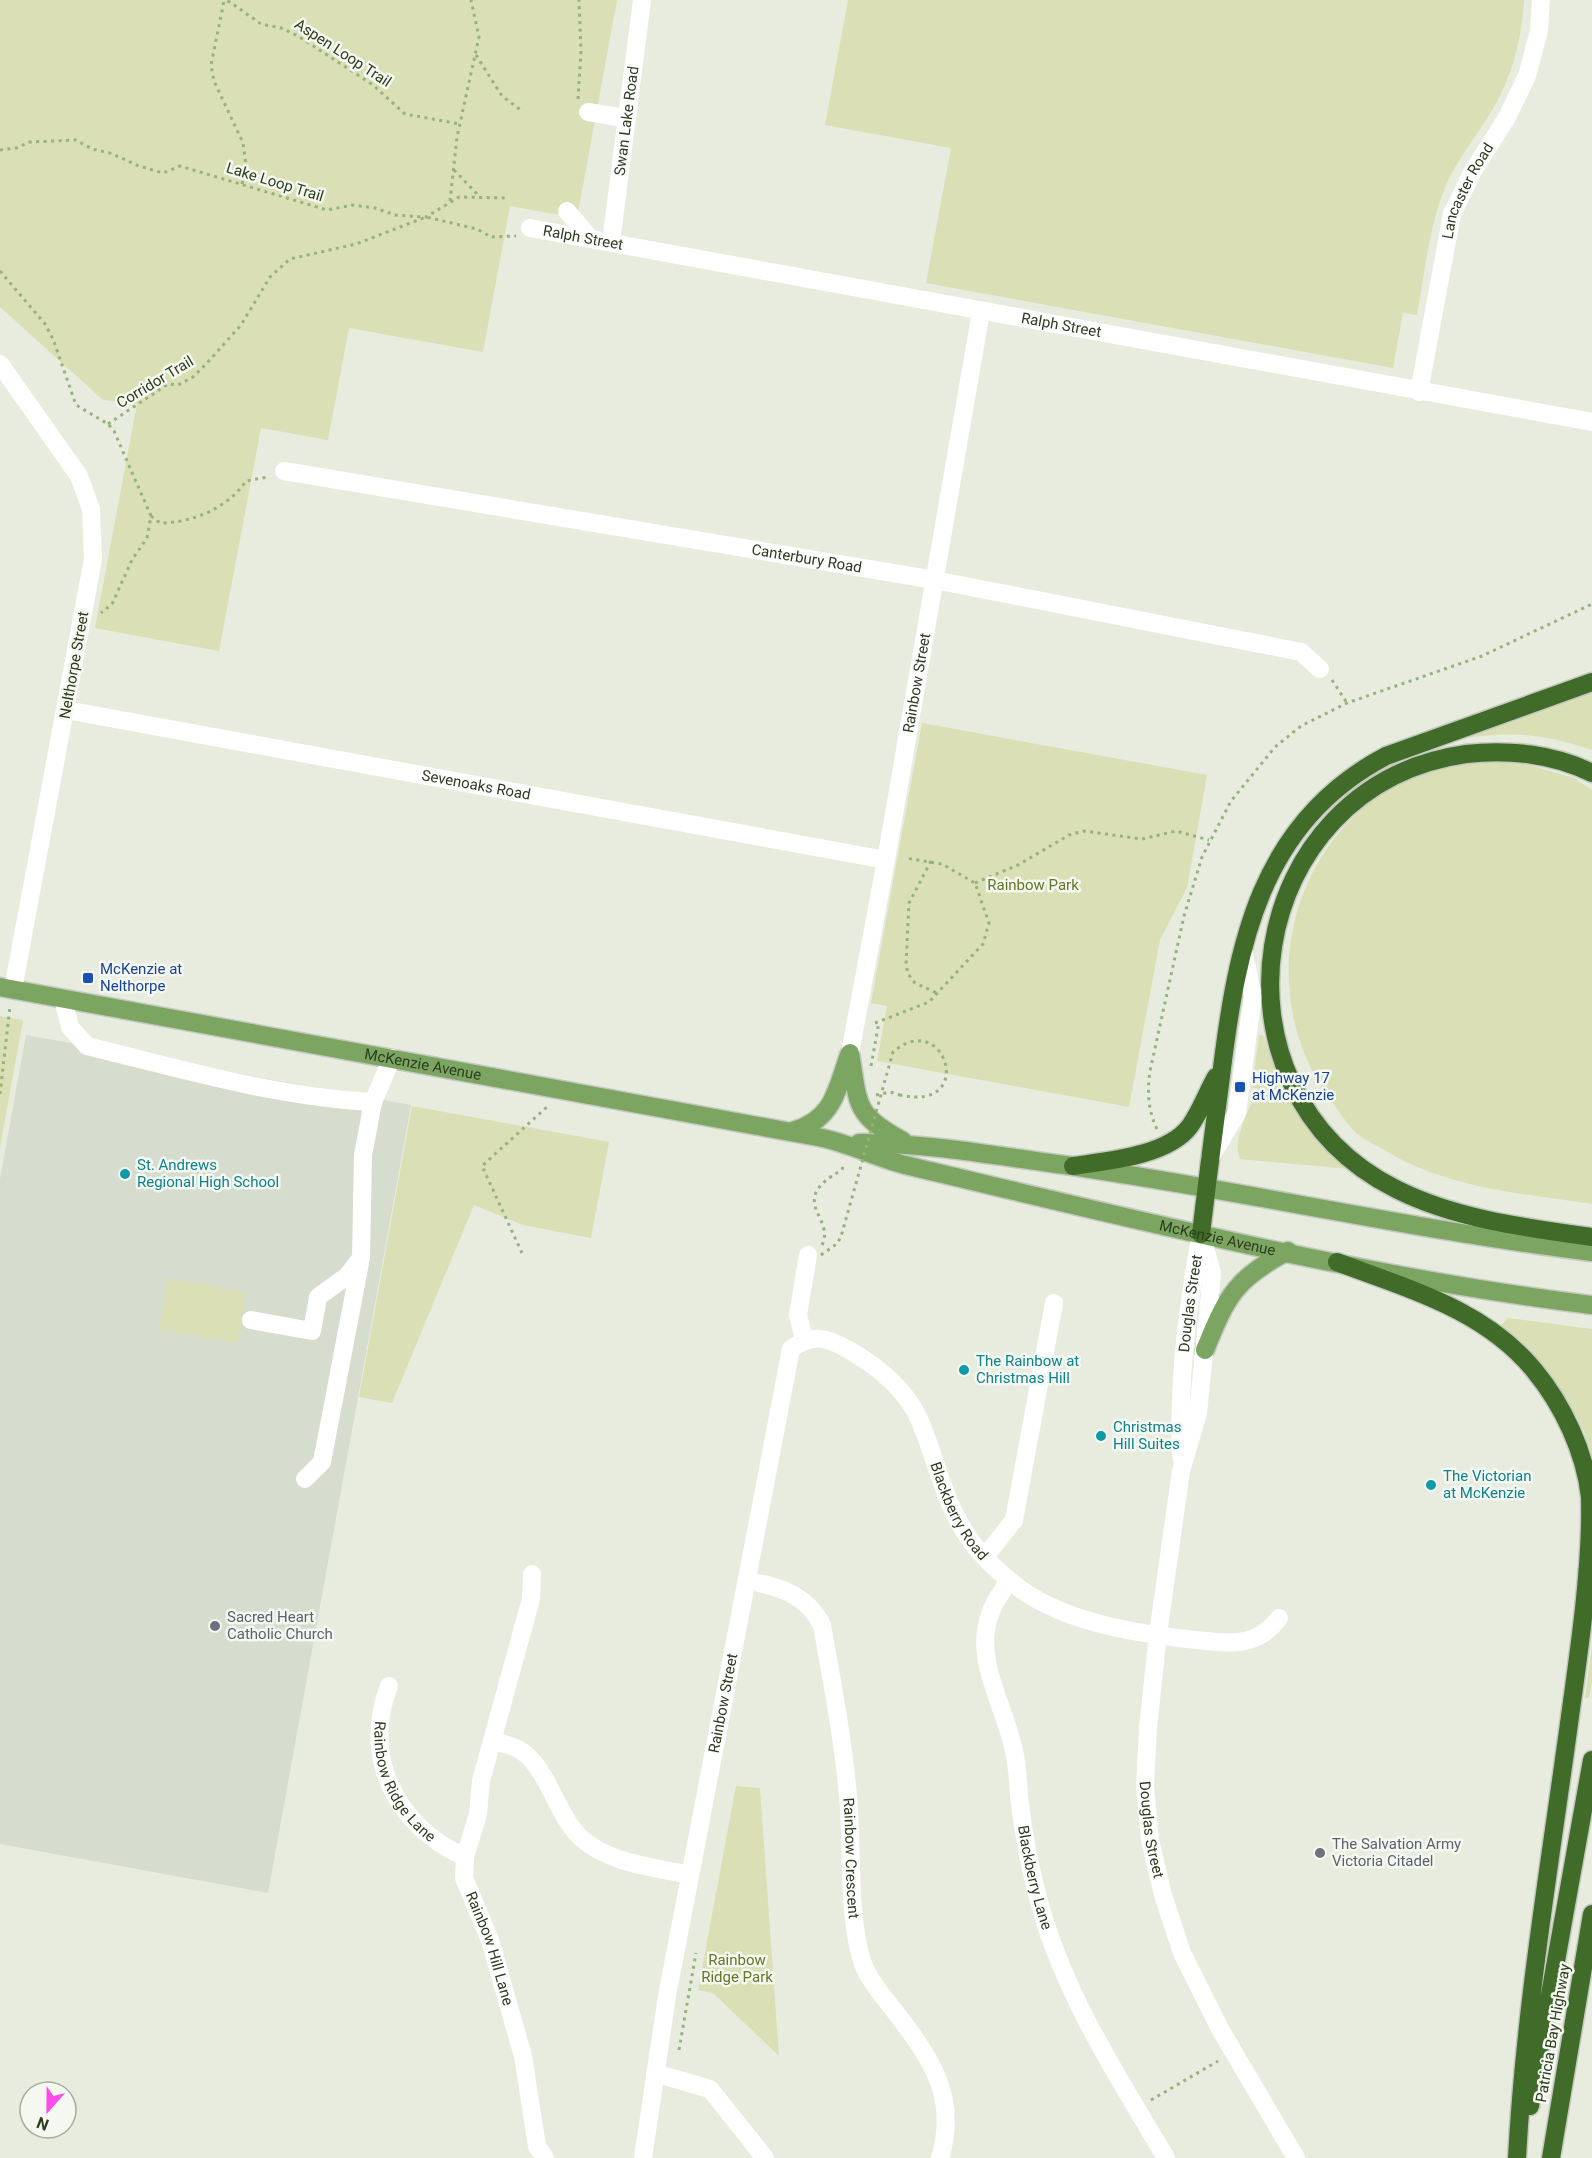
<svg xmlns="http://www.w3.org/2000/svg" width="1592" height="2158" viewBox="0 0 1592 2158" font-family="Roboto,sans-serif">
  <style>
    .built { fill: #d6dcce }
    .green { fill: #dadfb6 }
    .lines { fill: none; stroke-linecap: round; stroke-linejoin: round }
    .major-casing { stroke: #c4c9c0; stroke-width: 21 }
    .highway-casing { stroke: #c4c9c0; stroke-width: 21 }
    .path { stroke: #96b27d; stroke-width: 3; stroke-dasharray: 3 4.5; stroke-linecap: butt }
    .minor { stroke: #fff; stroke-width: 18 }
    .major { stroke: #7ca561; stroke-width: 18 }
    .highway { stroke: #406b29; stroke-width: 18 }
    .path-bridge { stroke: #96b27d; stroke-width: 3; stroke-dasharray: 3 4.5; stroke-linecap: butt }
    .transit-dot { fill: #1a4fb4; stroke: #f5f8f0; stroke-width: 2 }
    .culture-dot { fill: #0f9aa8; stroke: #f5f8f0; stroke-width: 2 }
    .worship-dot { fill: #6b7280; stroke: #f5f8f0; stroke-width: 2 }
    .labels { text-anchor: middle; stroke-width: 5; stroke-linejoin: round; paint-order: stroke }
    .street-label { font-size: 15px; fill: #2c3d1f; stroke: #f5f8f0 }
    .park-label { font-size: 15px; fill: #647726; stroke: #f5f8f0 }
    .transit-label { font-size: 15px; fill: #164399; stroke: #f5f8f0; text-anchor: start }
    .culture-label { font-size: 15px; fill: #0d838f; stroke: #f5f8f0; text-anchor: start }
    .worship-label { font-size: 15px; fill: #5b616d; stroke: #f5f8f0; text-anchor: start }
  </style>
  <rect width="100%" height="100%" fill="#e7ecdf"/>
  <path class="built" d="M26 1035 411 1105 268 1893 0 1844V1179Z"/>
  <path class="green" d="M0 0H617L577 218 510 206 483 352 349 328 328 440 261 428 219 651 95 628 137 404 103 400 0 307Z
    M848 0H1524V2C1521 43 1511 81 1489 115 1475 138 1457 160 1446 185 1429 226 1425 272 1417 315L1403 313 1393 368 926 283 951 148 825 125Z
    M1592 687V750C1533 730 1504 732 1444 741Z
    M922 723 1207 775 1187 888 1160 940 1129 1107 877 1061 887 1006 871 1003Z
    M1508 759 1574 778 1592 790V1204C1518 1193 1444 1188 1379 1147 1372 1143 1363 1139 1356 1133 1347 1124 1339 1111 1331 1101 1240 977 1303 798 1453 762 1470 758 1490 760 1508 759Z
    M0 1016 23 1020 0 1147Z
    M1259 1035 1264 1036C1280 1096 1305 1127 1350 1169L1240 1159C1231 1140 1251 1107 1258 1088H1252Z
    M412 1106 609 1142 591 1238 523 1225 474 1205 392 1403 359 1397Z
    M168 1278 246 1292 238 1343 159 1329Z
    M1508 1318 1592 1329V1456C1579 1401 1537 1365 1499 1327Z
    M1592 1645V1681L1589 1698H1585Z
    M736 1786 760 1788 779 2056 713 1993 698 1990Z"/>
  <g class="lines">
    <defs>
      <g id="major">
        <path id="s14" d="M0 987 818 1137C850 1143 878 1159 909 1166 1134 1219 1361 1277 1592 1305"/>
        <path d="M850 1053C859 1105 853 1114 903 1141"/>
        <path d="M793 1131C834 1119 836 1091 849 1055"/>
        <path d="M859 1143C926 1143 991 1155 1057 1164 1236 1189 1413 1230 1592 1252"/>
        <path d="M1205 1350C1227 1296 1235 1279 1288 1251"/>
      </g>
      <path id="highway" d="M1592 773C1554 754 1508 749 1466 754 1244 785 1197 1089 1396 1189 1455 1219 1527 1228 1592 1237
        M1073 1166C1107 1161 1168 1156 1190 1126 1200 1112 1207 1093 1216 1077
        M1201 1234C1207 1182 1214 1129 1221 1076 1237 946 1259 823 1386 756L1592 682
        M1337 1262C1408 1289 1484 1309 1534 1370 1563 1405 1585 1452 1590 1497 1592 1560 1580 1645 1571 1709 1551 1858 1525 2007 1517 2158
        M1530 2106 1592 1760
        M1551 2158 1592 1914"/>
    </defs>
    <use href="#major" class="major-casing"/>
    <use href="#highway" class="highway-casing"/>
    <path class="path" d="M476 55 502 96 522 111
      M578 99 581 51 579 0
      M0 150 16 148 30 142 76 140 92 149 110 153 139 166 163 173 180 166 327 210 353 205 375 208 395 215 426 217 459 197 508 198
      M454 170 480 197
      M242 184 246 165 243 143 214 81 211 65 224 1 230 2 261 24 281 28 298 36 373 85 405 114 460 124
      M450 201 457 137 479 37 471 0
      M0 271 45 324 53 339 76 405 108 424 114 431 151 516 147 538 132 560 112 604 101 613
      M108 424 168 384 178 385 193 377 207 363 241 325 270 277 290 259 356 244 426 217 477 229 491 237 516 236
      M151 516 160 523C192 523 228 508 246 481L268 477
      M1332 680 1347 703
      M931 861 909 903 906 964 908 974 915 983 939 994
      M975 883 1018 865 1069 835 1084 831 1142 839 1176 831 1209 840
      M875 1023 929 1002 983 944 989 923 975 883 942 864 905 858
      M871 1066 879 1022
      M0 1094 10 1006
      M876 1095 890 1092 900 1095
      M1157 1129C1148 1110 1147 1092 1150 1071L1184 916 1202 857 1231 801 1275 747 1301 726 1347 703 1482 656 1592 604
      M822 1245C836 1217 785 1201 842 1170L844 1163
      M522 1253 482 1166 549 1105
      M679 2050 696 1953
      M1151 2100 1218 2061"/>
    <g class="minor">
      <path d="M588 112 625 118"/>
      <path d="M567 211 590 238"/>
      <path id="s1" d="M530 228 1592 422"/>
      <path id="s2" d="M611 242 642 0"/>
      <path d="M0 364 79 476 91 509 93 559 13 989"/>
      <path id="s3" d="M1419 392 1452 214 1473 171 1506 119 1527 76 1539 31 1541 0"/>
      <path id="s4" d="M284 471 935 580 1301 652 1320 669"/>
      <path id="s5" d="M66 710 886 860"/>
      <path d="M63 999 70 1027 87 1046C181 1069 276 1097 373 1102"/>
      <path id="s6" d="M850 1053 886 860 981 312"/>
      <path d="M1210 1158 1237 1113 1253 996 1243 950"/>
      <path id="s7" d="M1201 1234 1212 1273 1198 1413 1181 1471 1158 1634 1148 1728 1145 1786 1150 1840 1163 1895 1182 1953 1220 2029 1296 2158"/>
      <path d="M251 1320 312 1331 318 1297 347 1276 361 1258 363 1155 373 1102 392 1058"/>
      <path d="M804 1339 798 1315 808 1255"/>
      <path id="s8" d="M1181 1456C1178 1385 1187 1309 1200 1239"/>
      <path d="M305 1479 322 1462 360 1263"/>
      <path d="M985 1557 1014 1520 1054 1303"/>
      <path id="s9" d="M532 1574 531 1599 481 1781 478 1814 465 1857 464 1878 490 1940 523 2056 537 2146 545 2158"/>
      <path id="s10" d="M749 1581C780 1587 807 1595 822 1625 832 1682 843 1739 848 1796 853 1848 847 1916 863 1964 870 1981 882 1995 893 2009 929 2056 959 2095 940 2158"/>
      <path id="s11" d="M1010 1581C959 1640 1000 1688 1014 1751 1018 1768 1018 1787 1020 1805 1024 1836 1030 1868 1038 1898 1063 1993 1117 2075 1166 2158"/>
      <path id="s12" d="M389 1686C361 1758 397 1827 465 1857"/>
      <path d="M492 1741C501 1743 510 1745 518 1749 547 1764 556 1815 581 1838 610 1864 654 1867 690 1875"/>
      <path d="M655 2073 710 2089 765 2158"/>
      <path id="s13" d="M643 2158 667 1996 791 1349C812 1333 827 1337 849 1350 877 1366 905 1388 919 1419 935 1455 942 1495 963 1529 974 1548 992 1566 1009 1580 1060 1625 1150 1636 1216 1642 1242 1644 1262 1641 1279 1618"/>
    </g>
    <use href="#major" class="major"/>
    <use href="#highway" class="highway"/>
    <path class="path-bridge" d="M821 1255 838 1243 842 1233 893 1052C945 1007 978 1113 900 1095"/>
  </g>
  <g class="transit-dot">
    <rect x="82" y="972" width="12" height="12" rx="3"/>
    <rect x="1234" y="1081" width="12" height="12" rx="3"/>
  </g>
  <g class="culture-dot">
    <circle cx="125" cy="1174" r="6"/>
    <circle cx="964" cy="1370" r="6"/>
    <circle cx="1101" cy="1436" r="6"/>
    <circle cx="1431" cy="1485" r="6"/>
  </g>
  <g class="worship-dot">
    <circle cx="215" cy="1626" r="6"/>
    <circle cx="1320" cy="1853" r="6"/>
  </g>
  <g class="labels">
    <g class="street-label">
      <text transform="translate(343 53) rotate(33)" y="5">Aspen Loop Trail</text>
      <text dy="5" stroke="none"><textPath href="#s2" startOffset="122">Swan Lake Road</textPath></text>
      <text transform="translate(275 182) rotate(17)" y="5">Lake Loop Trail</text>
      <text dy="5" stroke="none"><textPath href="#s3" startOffset="208">Lancaster Road</textPath></text>
      <text dy="5" stroke="none"><textPath href="#s1" startOffset="54">Ralph Street</textPath></text>
      <text dy="5" stroke="none"><textPath href="#s1" startOffset="540">Ralph Street</textPath></text>
      <text transform="translate(155 382) rotate(-31)" y="5">Corridor Trail</text>
      <text dy="5" stroke="none"><textPath href="#s4" startOffset="530">Canterbury Road</textPath></text>
      <text transform="translate(74 665) rotate(-80)" y="5">Nelthorpe Street</text>
      <text dy="5" stroke="none"><textPath href="#s6" startOffset="376">Rainbow Street</textPath></text>
      <text dy="5" stroke="none"><textPath href="#s5" startOffset="417">Sevenoaks Road</textPath></text>
      <text dy="5" stroke="none"><textPath href="#s14" startOffset="430">McKenzie Avenue</textPath></text>
      <text dy="5" stroke="none"><textPath href="#s14" startOffset="1244">McKenzie Avenue</textPath></text>
      <text dy="5" stroke="none"><textPath href="#s8" startOffset="153">Douglas Street</textPath></text>
      <text dy="5" stroke="none"><textPath href="#s13" startOffset="1086">Blackberry Road</textPath></text>
      <text dy="5" stroke="none"><textPath href="#s13" startOffset="462">Rainbow Street</textPath></text>
      <text dy="5" stroke="none"><textPath href="#s12" startOffset="104">Rainbow Ridge Lane</textPath></text>
      <text dy="5" stroke="none"><textPath href="#s7" startOffset="603">Douglas Street</textPath></text>
      <text dy="5" stroke="none"><textPath href="#s10" startOffset="324">Rainbow Crescent</textPath></text>
      <text dy="5" stroke="none"><textPath href="#s11" startOffset="309">Blackberry Lane</textPath></text>
      <text dy="5" stroke="none"><textPath href="#s9" startOffset="388">Rainbow Hill Lane</textPath></text>
      <text transform="translate(1553 2033) rotate(-80)" y="5">Patricia Bay Highway</text>
    </g>
    <g class="park-label">
      <text x="1033" y="890">Rainbow Park</text>
      <text x="737" y="1965">Rainbow<tspan x="737" dy="17">Ridge Park</tspan></text>
    </g>
    <g class="transit-label">
      <text x="100" y="974">McKenzie at<tspan x="100" dy="17">Nelthorpe</tspan></text>
      <text x="1252" y="1083">Highway 17<tspan x="1252" dy="17">at McKenzie</tspan></text>
    </g>
    <g class="culture-label">
      <text x="137" y="1170">St. Andrews<tspan x="137" dy="17">Regional High School</tspan></text>
      <text x="976" y="1366">The Rainbow at<tspan x="976" dy="17">Christmas Hill</tspan></text>
      <text x="1113" y="1432">Christmas<tspan x="1113" dy="17">Hill Suites</tspan></text>
      <text x="1443" y="1481">The Victorian<tspan x="1443" dy="17">at McKenzie</tspan></text>
    </g>
    <g class="worship-label">
      <text x="227" y="1622">Sacred Heart<tspan x="227" dy="17">Catholic Church</tspan></text>
      <text x="1332" y="1849">The Salvation Army<tspan x="1332" dy="17">Victoria Citadel</tspan></text>
    </g>
  </g>
  <g transform="translate(48 2110) rotate(201)"><circle r="28" fill="#f5f8f0" stroke="#a5ad9c" stroke-width="1.5"/>
  <path d="M0-4.5L10 22L0 15L-10 22Z" fill="#fc4deb"/>
  <text y="-9" font-size="16" font-weight="bold" text-anchor="middle" fill="#2c3d1f">N</text>
  </g>
</svg>
